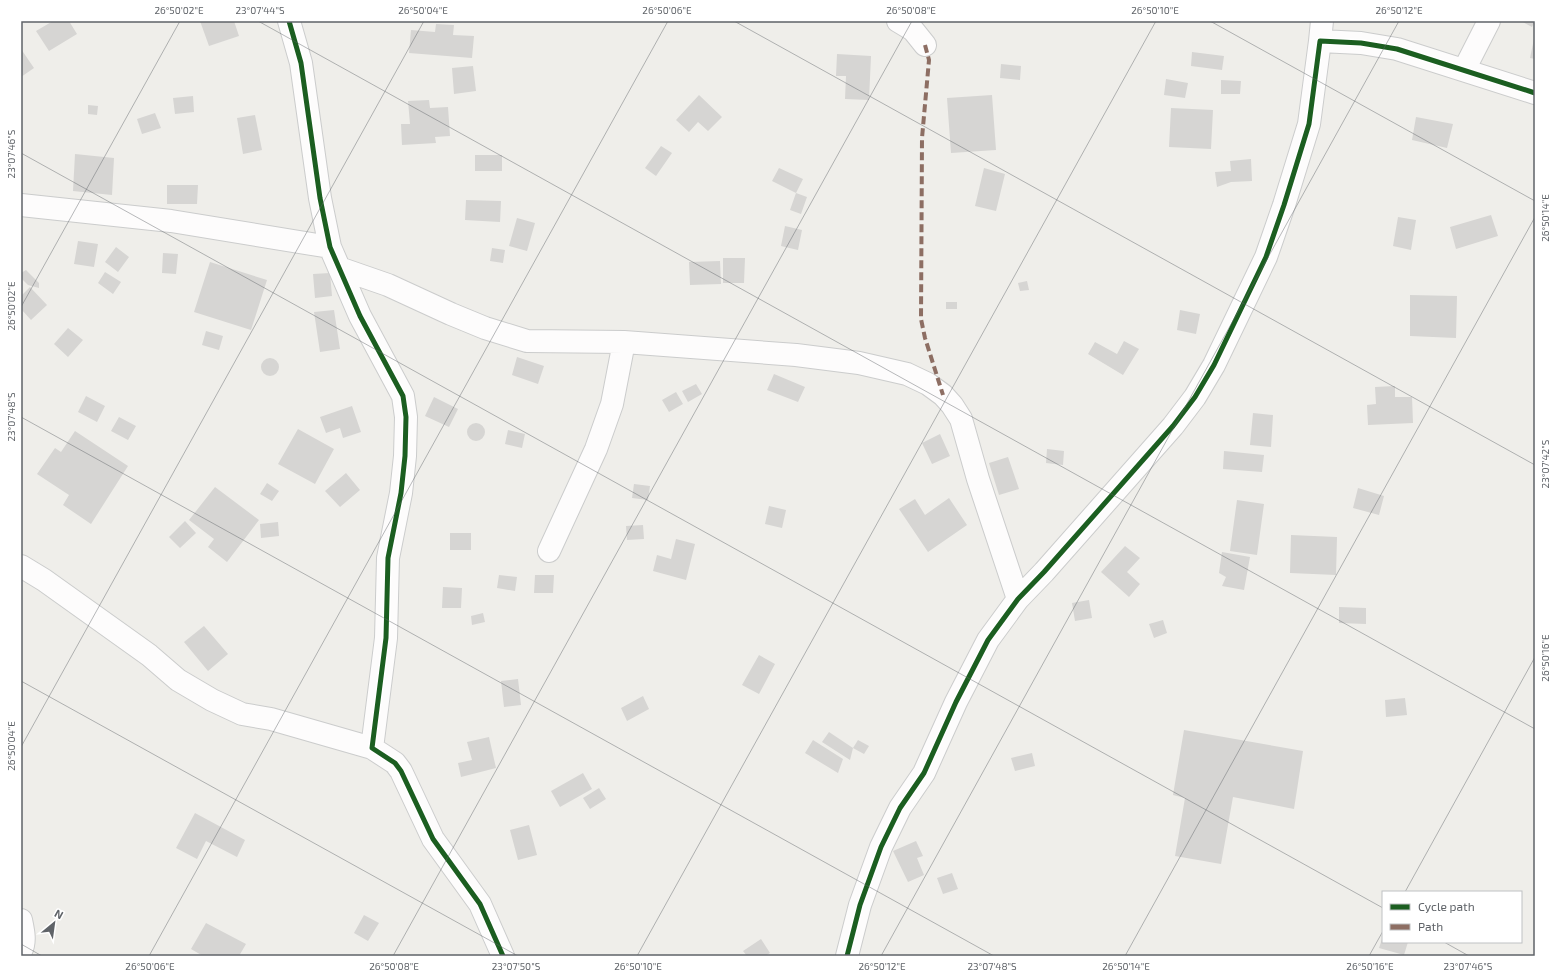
<svg xmlns="http://www.w3.org/2000/svg" width="1556" height="977" viewBox="0 0 1556 977" font-family="'Exo 2',sans-serif">
  <style>
    .building { fill: #d6d5d3 }
    .lines { fill: none; stroke-linecap: round; stroke-linejoin: round }
    .minor-casing { stroke: #cbcccc; stroke-width: 24 }
    .minor { stroke: #fdfcfc; stroke-width: 22 }
    .quiet { stroke: #8d6e63; stroke-width: 4; stroke-dasharray: 8 4; stroke-linecap: butt }
    .cycleway-casing { stroke: #fff; stroke-width: 8 }
    .cycleway { stroke: #1b5e20; stroke-width: 5 }
    .ticks { fill: none; stroke: #5f6368; stroke-width: 1; stroke-opacity: 0.45 }
    .neatline { fill: none; stroke: #5f6368; stroke-width: 1.5 }
    .ticks-label { font-size: 10px; text-anchor: middle; fill: #5f6368 }
  </style>
  <rect width="100%" height="100%" fill="#efeeea"/>
  <path class="building" d="M53 21H69L77 34 49 51 36 31Z
    M200 21H234L239 36 209 46Z
    M1521 21H1535L1532 27Z
    M436 24 454 25 453 35 474 36 472 58 409 53 411 30 435 32Z
    M1534 39H1535V59L1530 58Z
    M21 49 34 68 21 77Z
    M1192 52 1224 56 1222 70 1191 66Z
    M837 54 871 56 869 100 845 99 846 76H836Z
    M1001 64 1021 66 1020 80 1000 78Z
    M473 66 476 91 454 94 452 68Z
    M1166 79 1188 83 1185 98 1164 95Z
    M1221 80 1241 81 1240 94H1221Z
    M699 95 722 117 708 131 698 122 689 132 676 120Z
    M992 95 996 150 951 153 947 98Z
    M193 96 194 112 175 114 173 98Z
    M429 100 430 108 448 107 450 136 435 137 436 143 402 145 401 124H410L408 101Z
    M88 105 98 106 97 115 88 114Z
    M1171 108 1213 110 1211 149 1169 147Z
    M155 113 161 128 142 134 137 119Z
    M255 115 262 150 243 154 237 118Z
    M1416 117 1453 124 1447 148 1412 140Z
    M661 146 672 153 656 176 645 168Z
    M75 154 114 158 112 195 73 191Z
    M475 155H502V171H475Z
    M1251 159 1252 181 1231 182 1217 187 1215 172 1231 171 1230 161Z
    M779 168 803 179 796 193 807 197 801 214 790 210 796 193 772 181Z
    M984 168 1005 174 996 211 975 206Z
    M167 185H198L197 204H167Z
    M466 200 501 201 500 222 465 220Z
    M1491 215 1498 236 1456 249 1450 227Z
    M1398 217 1416 220 1411 250 1393 246Z
    M517 218 535 223 527 251 509 246Z
    M785 226 802 230 798 250 781 246Z
    M78 241 98 244 94 267 74 264Z
    M116 247 129 257 118 272 105 262Z
    M492 248 505 250 503 263 490 261Z
    M163 253 178 254 176 274 162 273Z
    M723 258H745L744 283H723Z
    M720 261 721 284 690 285 689 262Z
    M210 262 267 280 251 330 194 312Z
    M26 270 39 283V288L28 285 21 278V273Z
    M105 272 121 282 113 294 98 283Z
    M330 273 332 296 315 298 313 274Z
    M1027 281 1029 290 1020 291 1018 283Z
    M30 287 47 305 31 320 21 309V296Z
    M1410 295 1457 296 1456 338 1410 336Z
    M946 302H957V309H946Z
    M334 310 340 349 320 352 314 312Z
    M1180 310 1200 314 1196 334 1177 330Z
    M68 328 83 340 68 357 54 344Z
    M206 331 223 336 219 350 202 345Z
    M1124 341 1139 349 1123 375 1088 354 1095 342 1117 354Z
    M517 357 544 366 538 384 512 375Z
    M261 367a9 9 0 1 1 18 0a9 9 0 1 1-18 0Z
    M774 374 805 387 798 402 767 390Z
    M696 384 702 394 688 402 682 391Z
    M1395 386V397H1412L1413 423 1368 425 1367 405 1376 404 1375 387Z
    M676 392 683 404 669 412 662 400Z
    M86 396 105 406 97 422 78 412Z
    M434 397 458 409 449 427 425 416Z
    M352 406 361 432 343 438 340 428 326 433 320 417Z
    M1253 413 1273 415 1271 447 1250 445Z
    M119 417 136 426 128 440 111 431Z
    M467 432a9 9 0 1 1 18 0a9 9 0 1 1-18 0Z
    M298 429 334 449 315 484 278 464Z
    M508 430 525 434 522 448 505 444Z
    M75 431 128 466 91 524 63 505 69 495 37 474 55 448 61 452Z
    M940 434 950 456 932 464 922 443Z
    M1047 449 1064 451 1063 465 1046 463Z
    M1224 451 1264 455 1262 472 1223 469Z
    M1008 457 1019 489 999 495 989 463Z
    M346 473 360 490 340 507 325 491Z
    M267 483 279 491 272 501 260 494Z
    M634 484 650 486 648 500 632 498Z
    M215 487 259 520 227 562 208 547 214 539 189 520Z
    M1358 488 1384 496 1379 515 1353 508Z
    M949 498 967 525 928 552 899 509 915 499 925 515Z
    M1237 500 1264 504 1257 555 1230 551Z
    M769 506 786 510 782 528 765 524Z
    M185 521 196 533 180 548 169 537Z
    M278 522 279 536 261 538 260 524Z
    M643 525 644 539 627 540 626 526Z
    M450 533H471V550H450Z
    M1291 535 1337 537 1336 575 1290 573Z
    M676 539 695 544 686 580 653 571 657 555 671 559Z
    M1125 546 1140 558 1127 572 1140 584 1129 597 1101 572Z
    M1222 552 1250 557 1244 590 1222 586 1226 577 1219 573Z
    M499 575 517 577 515 591 497 588Z
    M535 575H554L553 593H534Z
    M443 587 462 588 461 608H442Z
    M1089 600 1092 618 1075 621 1072 603Z
    M1339 607 1366 608V624L1339 623Z
    M483 613 485 622 472 625 471 616Z
    M1163 620 1167 633 1154 638 1149 624Z
    M204 626 228 654 208 671 184 642Z
    M759 655 775 664 759 694 742 685Z
    M518 679 521 705 504 707 501 681Z
    M643 696 649 709 627 721 621 708Z
    M1405 698 1407 715 1386 717 1385 700Z
    M1184 730 1303 751 1294 809 1233 797 1221 864 1175 856 1185 798 1173 795Z
    M829 732 853 748 858 740 869 746 864 754 853 748 850 760 822 742Z
    M489 737 496 768 461 777 458 763 472 760 467 742Z
    M813 740 843 759 838 773 805 753Z
    M1032 753 1035 766 1015 771 1011 758Z
    M583 773 592 789 560 807 551 791Z
    M599 788 606 799 590 809 583 798Z
    M195 813 245 840 237 857 206 841 197 859 176 848Z
    M529 825 537 855 518 860 510 830Z
    M916 841 923 856 917 858 924 875 908 882 893 851Z
    M952 873 958 889 943 894 937 878Z
    M364 915 379 923 368 941 354 933Z
    M206 923 246 944 239 956H203L191 949Z
    M1383 936V942H1408L1404 955 1379 948Z
    M761 939 770 953 765 956H747L743 951Z"/>
  <g class="lines">
    <defs>
      <path id="minor" d="M289 21 301 63 320 198 330 247 360 316 403 396 406 417 405 456 401 493 388 558 386 638 372 748 395 763 401 771 433 839 480 904 503 956
        M898 21 913 30 925 45
        M1320 41 1322 21
        M1464 70 1489 21
        M21 205 171 221 330 247
        M339 268 388 285 451 314 485 328 527 341 624 342 796 355 859 363 907 374 928 384 943 395 952 405 961 419 978 479 1018 599
        M549 551 596 449 612 404 624 342
        M21 566 44 580 149 655 178 680 212 700 242 714 271 719 372 748
        M21 920C23 930 26 941 21 951
        M847 956 860 905 881 847 900 808 924 773 956 702 988 640 1018 599 1044 572 1173 426 1195 397 1214 365 1266 257 1284 205 1309 124 1320 41 1361 43 1397 49 1535 93"/>
    </defs>
    <use href="#minor" class="minor-casing"/>
    <use href="#minor" class="minor"/>
    <path class="quiet" d="M925 45 929 60 922 138 921 319 925 338 943 395"/>
    <defs>
      <path id="cycleway" d="M289 21 301 63 320 198 330 247 360 316 403 396 406 417 405 456 401 493 388 558 386 638 372 748 395 763 401 771 433 839 480 904 503 956
        M847 956 860 905 881 847 900 808 924 773 956 702 988 640 1018 599 1044 572 1173 426 1195 397 1214 365 1266 257 1284 205 1309 124 1320 41 1361 43 1397 49 1535 93"/>
    </defs>
    <use href="#cycleway" class="cycleway-casing"/>
    <use href="#cycleway" class="cycleway"/>
  </g>
  <path class="ticks" d="M258 21 1535 729M734 21 1535 465M1210 21 1535 201M21 153 1383 908M21 307 180 21M21 417 994 956M21 681 518 956M21 747 424 21M1405 892 1535 657M1444 942 1469 956M21 944 42 956M149 956 668 21M393 956 912 21M637 956 1156 21M881 956 1399 21M1125 956 1535 217M1369 956 1383 931"/>
  <rect width="1556" height="977" fill="none" stroke="#ffffff" stroke-width="44"/>
  <rect x="1382" y="891" width="140" height="52" fill="#ffffff" stroke="#bfc1c3"/>
  <rect x="1390" y="904" width="20" height="6" fill="#1b5e20" stroke="#bfc1c3"/>
  <text x="1418" y="911" font-size="12" fill="#5f6368">Cycle path</text>
  <rect x="1390" y="924" width="20" height="6" fill="#8d6e63" stroke="#bfc1c3"/>
  <text x="1418" y="931" font-size="12" fill="#5f6368">Path</text>
  <g transform="translate(54 923) rotate(29)" stroke="#ffffff" stroke-width="3" paint-order="stroke">
  <path d="M0-3L7 15L0 10L-7 15Z" fill="#5f6368"/>
  <text y="-6" font-size="11" font-weight="bold" text-anchor="middle" fill="#5f6368">N</text>
  </g>
  <rect x="22" y="22" width="1512" height="933" class="neatline"/>
  <g class="ticks-label">
    <text x="179" y="14">26°50'02"E</text>
    <text x="260" y="14">23°07'44"S</text>
    <text x="423" y="14">26°50'04"E</text>
    <text x="667" y="14">26°50'06"E</text>
    <text x="911" y="14">26°50'08"E</text>
    <text x="1155" y="14">26°50'10"E</text>
    <text x="1399" y="14">26°50'12"E</text>
    <text transform="translate(11 154) rotate(-90)" y="4">23°07'46"S</text>
    <text transform="translate(1545 218) rotate(-90)" y="4">26°50'14"E</text>
    <text transform="translate(11 306) rotate(-90)" y="4">26°50'02"E</text>
    <text transform="translate(11 417) rotate(-90)" y="4">23°07'48"S</text>
    <text transform="translate(1545 464) rotate(-90)" y="4">23°07'42"S</text>
    <text transform="translate(1545 658) rotate(-90)" y="4">26°50'16"E</text>
    <text transform="translate(11 746) rotate(-90)" y="4">26°50'04"E</text>
    <text x="150" y="970">26°50'06"E</text>
    <text x="394" y="970">26°50'08"E</text>
    <text x="516" y="970">23°07'50"S</text>
    <text x="638" y="970">26°50'10"E</text>
    <text x="882" y="970">26°50'12"E</text>
    <text x="992" y="970">23°07'48"S</text>
    <text x="1126" y="970">26°50'14"E</text>
    <text x="1370" y="970">26°50'16"E</text>
    <text x="1468" y="970">23°07'46"S</text>
  </g>
</svg>
